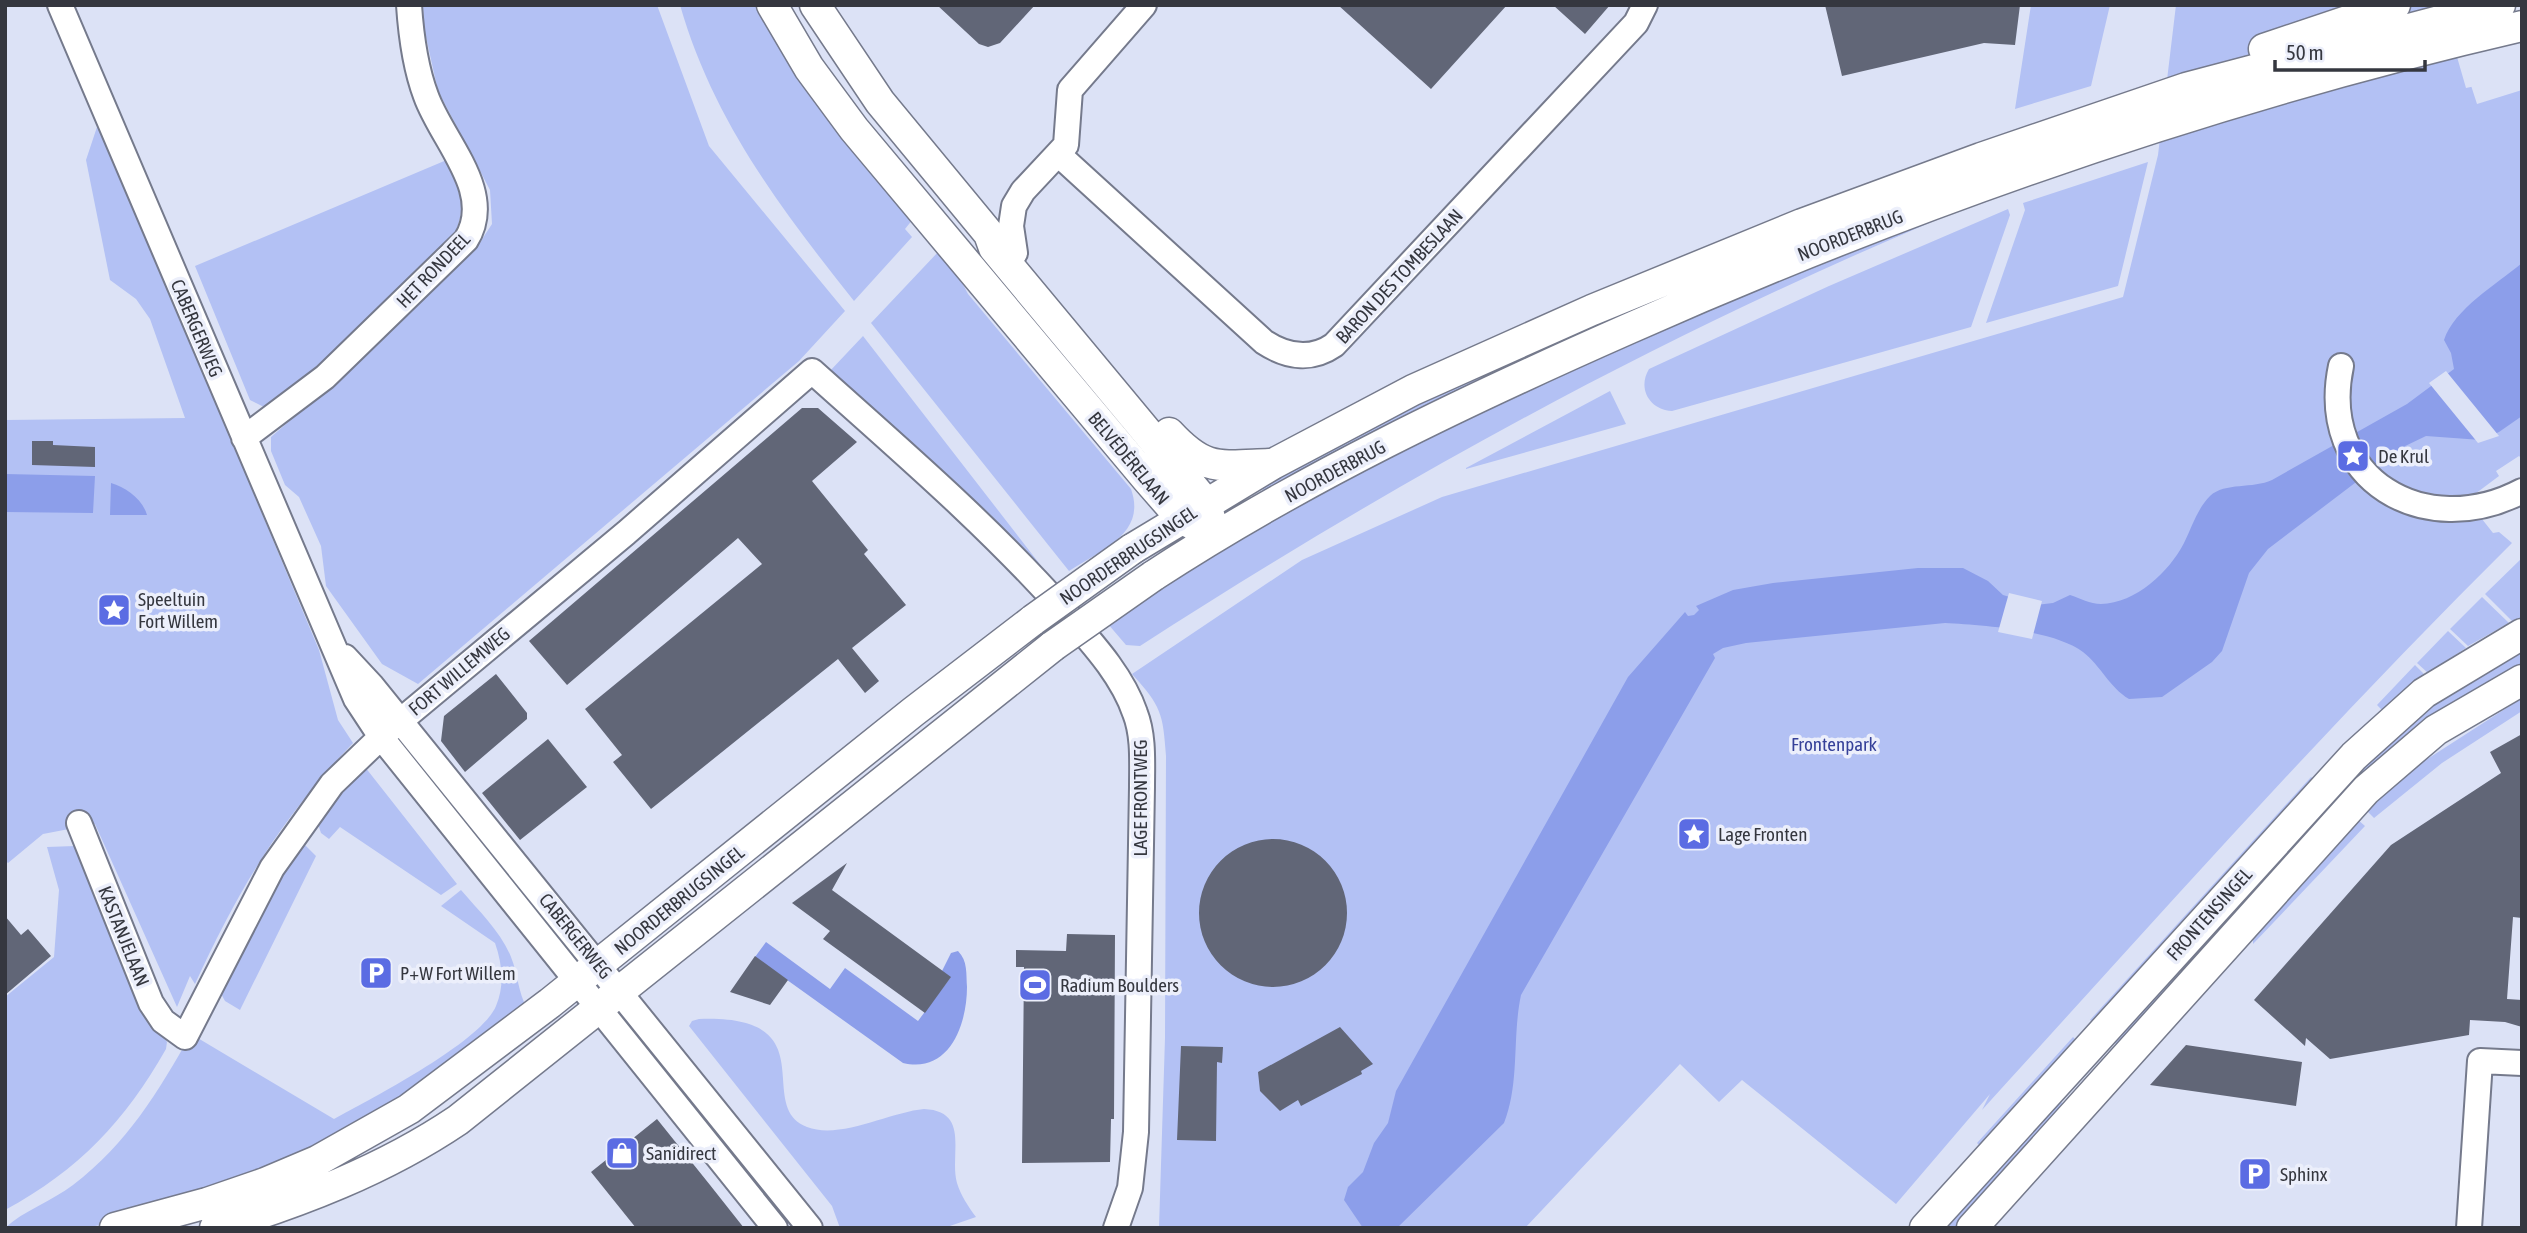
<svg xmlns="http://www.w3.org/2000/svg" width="2527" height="1233" viewBox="0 0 2527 1233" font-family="'Asap Condensed',sans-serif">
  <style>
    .green { fill: #b3c1f4 }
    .water { fill: #8c9eea }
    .pier { fill: #dce2f6 }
    .building { fill: #616677 }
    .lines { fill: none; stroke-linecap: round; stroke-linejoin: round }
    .minor-casing { stroke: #757a8c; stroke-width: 28 }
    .major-casing { stroke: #757a8c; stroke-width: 33 }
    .minor { stroke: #fff; stroke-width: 24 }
    .major { stroke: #fff; stroke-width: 30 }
    .major-bridge-casing { stroke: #757a8c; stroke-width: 33; stroke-linecap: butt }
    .major-bridge { stroke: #fff; stroke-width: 30 }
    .labels { text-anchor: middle; stroke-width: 7; stroke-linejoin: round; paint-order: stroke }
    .street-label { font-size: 19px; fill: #35373f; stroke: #eceffb }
    .poi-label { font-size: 19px; fill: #35373f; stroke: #eceffb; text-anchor: start }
    .park-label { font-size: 19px; fill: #364199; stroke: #eceffb }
  </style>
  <rect width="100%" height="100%" fill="#dce2f6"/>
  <path class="green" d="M423 5H657L709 146 845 311 799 361 418 684 382 664 326 586 321 546 299 497 285 485 271 451V437L349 369 475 250 492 224 490 190 438 91 424 28Z
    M680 5H759L913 219 905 229 912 237 854 301C781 209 713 120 680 5Z
    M2031 5H2110L2091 86 2015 109Z
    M2176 5H2445L2477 104 2522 90V459L2519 456 2496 471 2499 476 2467 500 2493 533 2499 532 2512 543C2328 725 2156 919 1982 1110L1990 1094 1896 1204 1742 1080 1719 1102 1680 1064 1525 1228H1159L1165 1038 1166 756C1163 713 1161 706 1132 674L1302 560 1442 497 2123 297 2158 155Z
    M99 121 169 272 255 497 319 650 338 720 353 743C280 820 239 888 195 984L190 976 177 1007 95 824 43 834 8 863 5 860V420L185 418 150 319 136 299 110 280 86 160Z
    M449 159C461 193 468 206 452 240L297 386 269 406 264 407 250 400 195 266Z
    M2148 162 2118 286 1986 323 2025 210 2023 203Z
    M1999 194C1693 318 1417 467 1140 646L1126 645 1108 624 1173 579 1356 471 1649 329Z
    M2008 209 2010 215 1971 327 1672 411C1650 410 1637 389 1649 369L1829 286Z
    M939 251 956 271 968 294 1131 489C1147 534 1101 550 1069 571L871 323Z
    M1752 256 1266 496 1260 484 1383 417Z
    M863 336 1042 567 829 372Z
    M1610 391 1626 424 1466 469V468Z
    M2522 558V617L2512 621 2485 594Z
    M2482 597 2509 623 2468 646 2450 629Z
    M2448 631 2466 648 2428 673 2417 663Z
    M2522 643V664L2487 684 2350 796 2340 786 2402 723Z
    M2415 665 2425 675 2382 710 2377 705Z
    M2522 698V711L2442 763 2374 818 2366 810 2418 765Z
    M365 767 457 884 441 895 340 827 329 839 321 833 318 824 339 794Z
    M2311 777 2317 782 2095 1024 2090 1020Z
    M2332 796 2342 805 2120 1047 2111 1040Z
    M2357 819 2365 826 2253 944V934Z
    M303 843 316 856 240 1010 225 1001 220 992 262 902Z
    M75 846 145 1006 167 1042 166 1049C125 1121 79 1170 5 1210V997L54 957 59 890 47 847Z
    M461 890C478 910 501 932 511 957 518 974 518 993 527 1008L465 1059 280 1167 115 1222 85 1228H5C23 1211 52 1201 73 1185 127 1144 158 1092 191 1034L334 1119C371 1099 481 1042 496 1006 505 985 502 963 495 943L441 906Z
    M699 1019C829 1014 753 1106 807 1127 840 1140 890 1112 924 1109 971 1111 949 1155 957 1183 961 1196 968 1206 976 1217L944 1228H840L832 1206 689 1026 692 1021Z
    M2073 1037 2079 1043 1983 1149 1977 1143Z
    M2058 1102 2064 1103 2065 1110 1957 1228H1938Z"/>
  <path class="water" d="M2522 263V416L2499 432 2481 440 2426 436 2401 448 2268 549 2249 573 2222 651 2212 662 2162 697 2129 699C2109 687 2101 666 2083 652 2054 630 1982 625 1945 623L1746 643 1723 648 1713 654 1715 658 1521 995C1512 1037 1520 1083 1504 1123L1397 1228H1363L1344 1200 1348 1187 1363 1172 1374 1143 1388 1123 1396 1091 1628 677 1685 612 1688 616 1694 615 1699 610 1696 606 1733 590 1773 583 1918 568H1963L1988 581 2003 595 2036 605 2053 603 2070 595C2080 598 2090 604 2101 604 2136 603 2169 572 2184 543 2192 527 2197 509 2210 496 2225 482 2253 489 2272 480L2407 404 2454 369 2451 353 2444 340C2454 309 2497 284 2522 263Z
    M5 474 95 476 93 513 5 512Z
    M111 483C126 487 143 500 147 515H110Z
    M766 942 830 989 845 968 918 1021 950 978 942 971 951 953 958 951C968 961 966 974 967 987 967 1025 949 1074 903 1063L755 957Z"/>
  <path class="pier" d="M2442 5H2522V76L2466 88Z
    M2446 371 2499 436 2478 443 2429 383Z
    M2009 593 2042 601 2032 639 1998 632Z"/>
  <path class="building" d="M937 5H1035L1000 43 988 47 979 44Z
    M1338 5H1507L1431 89Z
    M1553 5H1610L1585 34Z
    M1825 5H2020L2015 45 1984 43 1842 76Z
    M802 408H818L857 442 812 481 868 550 864 554 906 605 852 648 879 681 865 693 838 659 651 809 613 762 622 755 585 709 762 564 738 538 567 685 529 641Z
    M32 441H53V445L95 447V467L32 465Z
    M496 674 527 713V719L465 772 441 741 444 716Z
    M2522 734V918L2513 917 2507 999 2522 1000V1027L2505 1022 2470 1020 2469 1035 2330 1059 2306 1038 2305 1046 2254 1000 2391 845 2501 773 2490 752Z
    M548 739 587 787 520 840 482 793Z
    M1199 913a74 74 0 1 1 148 0a74 74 0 1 1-148 0Z
    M847 863 832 890 951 977 925 1013 823 939 830 931 792 903Z
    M5 916 21 935 28 929 51 956 5 995Z
    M1067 934 1115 935 1114 1119H1111L1110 1162 1022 1163 1024 967H1016V950L1066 951Z
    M755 956 788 980 770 1005 730 992Z
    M1340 1027 1373 1064 1361 1071 1362 1074 1301 1106 1298 1100 1280 1111 1260 1091 1258 1072Z
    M2186 1045 2302 1062 2296 1106 2150 1085Z
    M1181 1046 1223 1047 1222 1063 1217 1062 1216 1141 1177 1140Z
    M657 1119 710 1185 744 1228H636L591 1172Z"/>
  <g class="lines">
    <defs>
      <path id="minor" d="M60 5 356 699 381 737 775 1228
        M1058 154 1264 342C1287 357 1311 361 1334 345L1636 23 1645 5
        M1015 253 1011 226 1014 206 1023 191 1066 145 1070 90 1144 5
        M2341 366C2317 480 2425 542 2522 491
        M244 438 325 377 466 240C496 192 442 141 426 96 415 67 411 35 409 5
        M345 657 372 686 810 1228
        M79 823 151 1003 163 1021 185 1037 272 868 332 784 381 737 626 533 812 371C899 449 988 525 1066 613 1092 643 1122 675 1135 713 1144 736 1142 763 1142 787L1136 1132 1130 1188 1116 1228
        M2469 1228 2480 1061 2522 1063"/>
      <path id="major" d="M772 5 809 68 854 129 1147 479 1181 518 1196 526
        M815 5 880 102 989 234 994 248 1206 503 1211 522
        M2264 49 2395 5
        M1169 433C1205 472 1219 466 1269 464
        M1132 549 1273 464 1413 390 1592 310 1802 224 1981 158 2186 88 2500 5
        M1153 576C1303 478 1465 401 1628 329 1916 201 2215 97 2522 26
        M115 1228 207 1203 265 1183 317 1161 409 1109 550 1003 913 712 1033 620
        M215 1228C300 1202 384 1170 458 1120L1053 646
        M1925 1228 2354 756 2424 693 2522 634
        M1972 1228 2366 790 2436 730 2522 680"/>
    </defs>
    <use href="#minor" class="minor-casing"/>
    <use href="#major" class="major-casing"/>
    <use href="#minor" class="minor"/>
    <use href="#major" class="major"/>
    <defs>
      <path id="major-bridge" d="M1033 620 1132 549
        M1053 646 1153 576"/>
    </defs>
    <use href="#major-bridge" class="major-bridge-casing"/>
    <use href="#major-bridge" class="major-bridge"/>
  </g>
  <defs>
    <symbol id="sight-square" viewBox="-11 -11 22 22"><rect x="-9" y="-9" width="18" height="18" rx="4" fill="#5b6ce3" stroke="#eceffb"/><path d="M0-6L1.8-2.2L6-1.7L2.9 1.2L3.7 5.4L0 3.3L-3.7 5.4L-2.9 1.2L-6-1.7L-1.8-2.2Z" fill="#fff"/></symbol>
    <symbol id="parking-square" viewBox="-11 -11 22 22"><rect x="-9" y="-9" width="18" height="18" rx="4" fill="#5b6ce3" stroke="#eceffb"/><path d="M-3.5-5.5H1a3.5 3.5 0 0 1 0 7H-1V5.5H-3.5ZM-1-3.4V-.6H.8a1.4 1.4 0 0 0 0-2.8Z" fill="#fff"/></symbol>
    <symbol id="stadium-square" viewBox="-11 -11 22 22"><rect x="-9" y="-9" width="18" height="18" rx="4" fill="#5b6ce3" stroke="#eceffb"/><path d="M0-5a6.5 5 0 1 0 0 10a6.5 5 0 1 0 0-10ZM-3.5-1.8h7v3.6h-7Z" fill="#fff"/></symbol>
    <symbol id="shop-square" viewBox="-11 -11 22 22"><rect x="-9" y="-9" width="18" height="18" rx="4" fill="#5b6ce3" stroke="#eceffb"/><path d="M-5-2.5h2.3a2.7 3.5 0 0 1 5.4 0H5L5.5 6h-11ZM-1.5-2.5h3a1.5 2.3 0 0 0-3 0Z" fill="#fff"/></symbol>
  </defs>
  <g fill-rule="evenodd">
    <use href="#sight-square" x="2334" y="437" width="38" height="38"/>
    <use href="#sight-square" x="95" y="591" width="38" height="38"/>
    <use href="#sight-square" x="1675" y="815" width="38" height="38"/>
    <use href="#parking-square" x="357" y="954" width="38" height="38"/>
    <use href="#stadium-square" x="1016" y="966" width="38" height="38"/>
    <use href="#shop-square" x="603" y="1134" width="38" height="38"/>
    <use href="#parking-square" x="2236" y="1155" width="38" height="38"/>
  </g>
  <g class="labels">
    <g class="street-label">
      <text transform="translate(1850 235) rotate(-21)" y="7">NOORDERBRUG</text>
      <text transform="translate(433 270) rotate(-46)" y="7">HET RONDEEL</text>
      <text transform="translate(1399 276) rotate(-47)" y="7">BARON DES TOMBESLAAN</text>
      <text transform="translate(197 328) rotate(67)" y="7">CABERGERWEG</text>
      <text transform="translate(1129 458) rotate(50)" y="7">BELVÉDÈRELAAN</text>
      <text transform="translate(1335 471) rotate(-28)" y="7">NOORDERBRUG</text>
      <text transform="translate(1128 555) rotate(-34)" y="7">NOORDERBRUGSINGEL</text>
      <text transform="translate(459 671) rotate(-40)" y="7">FORT WILLEMWEG</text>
      <text transform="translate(1140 798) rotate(-90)" y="7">LAGE FRONTWEG</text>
      <text transform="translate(679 900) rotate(-39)" y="7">NOORDERBRUGSINGEL</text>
      <text transform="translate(2209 914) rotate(-48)" y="7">FRONTENSINGEL</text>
      <text transform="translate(124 936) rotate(68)" y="7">KASTANJELAAN</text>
      <text transform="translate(576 936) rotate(51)" y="7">CABERGERWEG</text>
    </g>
    <g class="poi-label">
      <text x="2378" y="463">De Krul</text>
      <text x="138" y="606">Speeltuin<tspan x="138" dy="22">Fort Willem</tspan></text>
      <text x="1718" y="841">Lage Fronten</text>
      <text x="400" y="980">P+W Fort Willem</text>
      <text x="1060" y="992">Radium Boulders</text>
      <text x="646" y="1160">Sanidirect</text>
      <text x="2280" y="1181">Sphinx</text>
    </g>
    <g class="park-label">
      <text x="1834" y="751">Frontenpark</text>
    </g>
  </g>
  <rect width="2527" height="1233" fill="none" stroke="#35373f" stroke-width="14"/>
  <path d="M2275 60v10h150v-10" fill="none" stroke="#35373f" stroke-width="3.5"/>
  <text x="2286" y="60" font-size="21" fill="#35373f" stroke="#eceffb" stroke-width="5" paint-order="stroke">50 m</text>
</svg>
